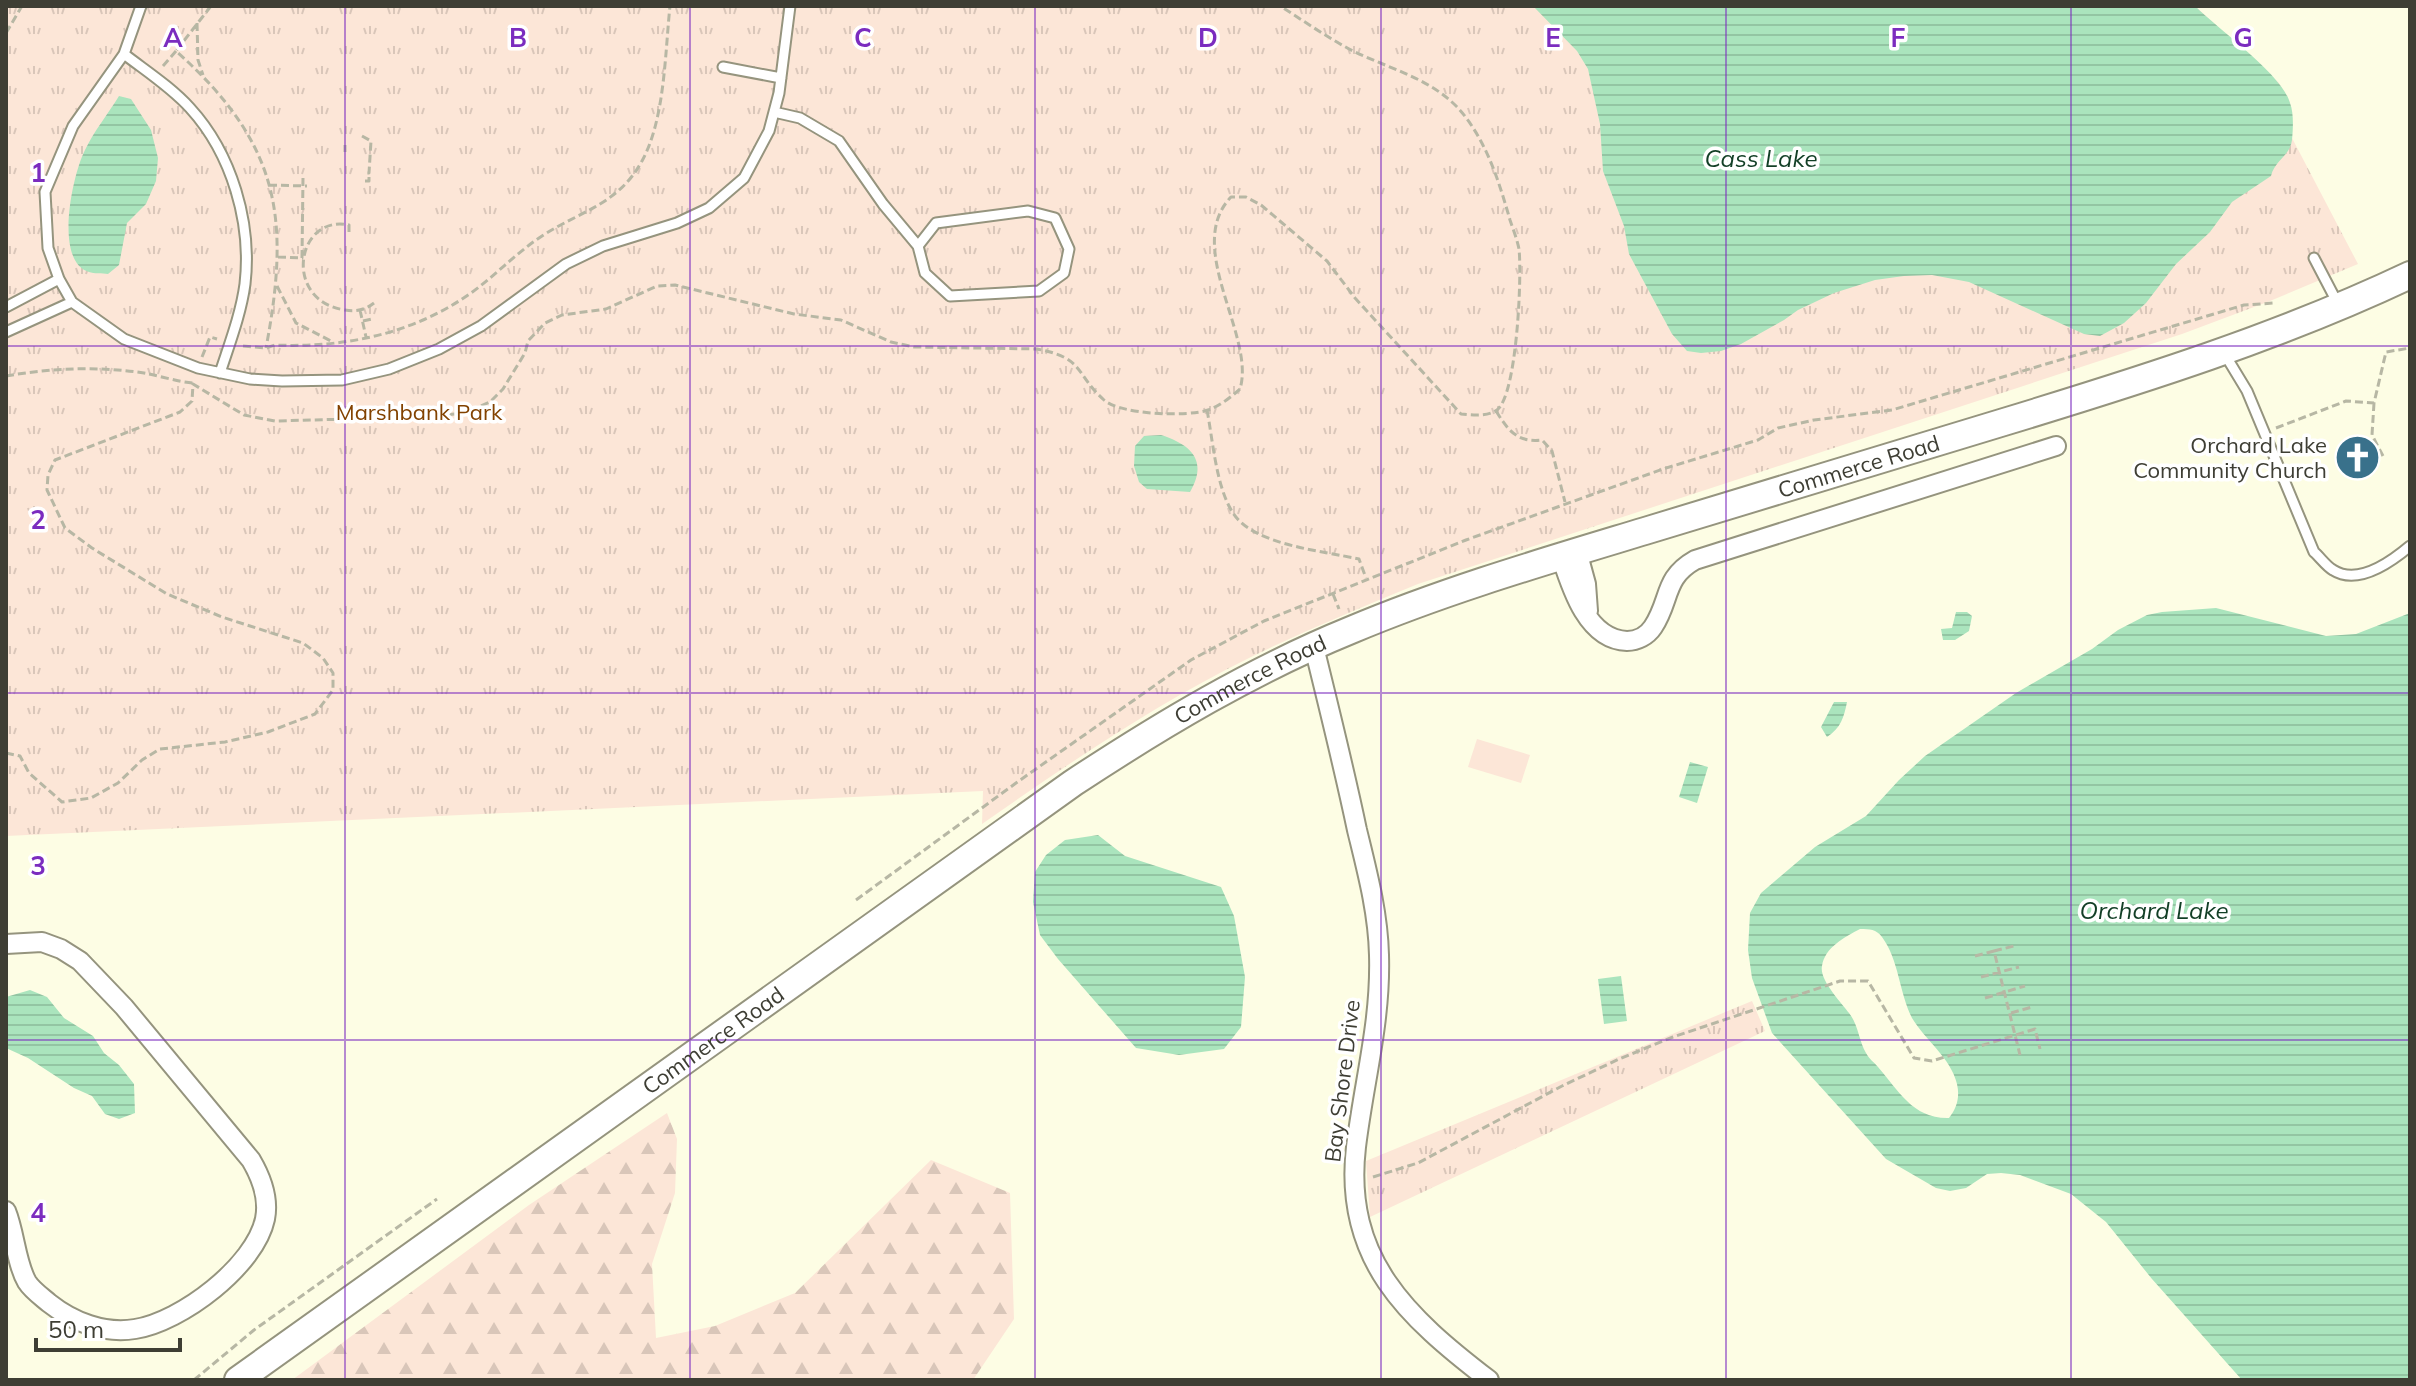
<svg xmlns="http://www.w3.org/2000/svg" width="2416" height="1386" viewBox="0 0 2416 1386" font-family="Mulish,sans-serif">
  <style>
    .green { fill: #fce6d7 }
    .forest { fill: url(#forest-firs) }
    .park { fill: url(#park-tufts) }
    .water { fill: url(#water-rules); fill-rule: evenodd }
    .lines { fill: none; stroke-linecap: round; stroke-linejoin: round }
    .lane-casing { stroke: #95947e; stroke-width: 13 }
    .street-casing { stroke: #95947e; stroke-width: 22 }
    .secondary-casing { stroke: #95947e; stroke-width: 30 }
    .path { stroke: #b7b7a4; stroke-width: 3; stroke-dasharray: 8 4; stroke-linecap: butt }
    .lane { stroke: #fff; stroke-width: 9 }
    .street { stroke: #fff; stroke-width: 18 }
    .secondary { stroke: #fff; stroke-width: 26 }
    .grid { fill: none; stroke: #7b2cbf; stroke-width: 2; stroke-opacity: 0.55 }
    .labels { text-anchor: middle; stroke-width: 7; stroke-linejoin: round; paint-order: stroke }
    .park-label { font-size: 22px; fill: #824200; stroke: #fff }
    .poi-label { font-size: 22px; fill: #3e3e34; stroke: #fff; text-anchor: end }
    .street-label { font-size: 22px; fill: #3e3e34; stroke: #fff }
    .water-label { font-size: 24px; font-style: italic; fill: #123f26; stroke: #fff }
    .grid-label { font-size: 26px; text-anchor: middle; font-weight: bold; fill: #7b2cbf; stroke: #fff; stroke-width: 7; stroke-linejoin: round; paint-order: stroke }
  </style>
  <defs>
    <pattern id="forest-firs" width="22" height="20" patternUnits="userSpaceOnUse" patternTransform="scale(2)"><rect width="22" height="20" fill="#fce6d7"/><path d="M5 1l3.5 6h-7zM16 11l3.5 6h-7z" fill="#d9c6b9"/></pattern>
    <pattern id="park-tufts" width="24" height="20" patternUnits="userSpaceOnUse" patternTransform="scale(2)"><rect width="24" height="20" fill="#fce6d7"/><path d="M3 7l-1-3M5 7V3M7 7l1-3M15 17l-1-3M17 17v-4M19 17l1-3" fill="none" stroke="#d9c6b9"/></pattern>
    <pattern id="water-rules" width="6" height="5" patternUnits="userSpaceOnUse" patternTransform="scale(2)"><rect width="6" height="5" fill="#aae4bd"/><path d="M0 2.5h6" fill="none" stroke="#93c5a3"/></pattern>
  </defs>
  <rect width="100%" height="100%" fill="#fdfde4"/>
  <path class="green" d="M1477 739 1530 755 1521 783 1468 767Z"/>
  <path class="forest" d="M667 1113 677 1139 675 1193 652 1264 656 1338 715 1326 795 1293 931 1160 1010 1193 1014 1319 973 1380H292L529 1205Z"/>
  <path class="park" d="M6 6H2195L2279 83 2290 103 2292 138 2358 264 2270 301 2182 334 1418 584C1362 607 1306 630 1251 657 1156 704 1069 763 982 824L983 791 6 836Z
    M1752 1001 1765 1031 1370 1217 1366 1161Z"/>
  <path class="water" d="M1533 6H2195C2219 30 2282 74 2290 103 2294 113 2293 129 2292 140 2290 156 2275 160 2271 176L2232 202 2210 232 2176 264 2146 303 2124 323 2100 336 2084 334 1969 282 1932 275 1904 276 1875 280 1834 293 1798 310 1784 320 1741 344 1721 351 1701 353 1687 351 1672 334 1629 254 1624 226 1603 171 1600 124 1588 69 1577 51Z
    M119 96 131 99 151 130 158 158 156 181 146 204 127 223 119 265 108 274C102 273 94 274 89 272 53 261 73 173 85 150 94 131 108 114 119 96Z
    M1161 435C1192 445 1208 461 1190 492L1147 489 1139 482 1134 466 1135 446 1144 436Z
    M2216 608 2326 636 2356 634 2410 613V1380H2242L2152 1279 2106 1222 2071 1194 2020 1175 2001 1173 1987 1174 1966 1188 1950 1191 1936 1188 1886 1159 1772 1033 1752 978 1748 950 1750 913 1761 893 1815 847 1866 816 1899 780 1925 756 2016 693 2092 649 2118 630 2147 615 2162 612ZM1860 929C1870 929 1876 929 1882 937 1899 960 1899 992 1912 1018 1925 1040 1951 1058 1957 1084 1960 1097 1957 1108 1949 1118 1913 1119 1899 1091 1878 1067 1874 1062 1869 1059 1866 1053 1859 1041 1858 1024 1849 1013 1842 1003 1819 980 1822 966 1825 947 1845 937 1860 929Z
    M1956 612H1967L1972 616 1969 631 1955 640H1943L1941 629 1952 628Z
    M1834 702H1847C1844 717 1841 728 1827 737L1821 727Z
    M1690 762 1708 767 1697 803 1679 797Z
    M1098 835 1125 856 1221 887 1234 916 1245 977 1241 1027 1224 1049 1179 1055 1136 1048 1058 959 1040 935 1033 902 1035 872 1046 855 1065 840Z
    M1621 976 1627 1021 1604 1024 1598 979Z
    M30 990 47 997 64 1018 93 1036 104 1053 119 1065 134 1084 135 1113 119 1119 105 1114 92 1096 74 1088 28 1058 6 1048V997Z"/>
  <g class="lines">
    <defs>
      <path id="lane" d="M141 6 124 54 73 126 45 192 48 248 59 279 72 302 124 339 198 368 250 379 282 381 342 380 389 369 439 349 481 326 566 264 603 246 677 223 709 208 744 178 769 131 779 93 790 6
        M124 54C146 71 171 87 190 108 232 154 252 223 245 284 241 314 229 345 220 373
        M723 67 781 78
        M774 112 800 118 839 141 883 204 918 246 925 273 950 296 1039 291 1064 273 1069 249 1055 218 1028 211 936 223 918 246
        M2314 258 2338 304
        M6 307 59 279
        M6 332 72 302
        M2224 353 2247 391 2314 552C2320 557 2326 566 2333 570 2358 586 2391 562 2410 546"/>
      <path id="street" d="M1577 551 1586 584 1588 611
        M1561 556C1571 587 1587 640 1627 641 1637 641 1647 636 1653 627 1671 600 1663 578 1695 560L2056 446
        M1314 647C1329 708 1344 768 1357 830 1367 871 1378 912 1379 955 1381 1022 1364 1081 1356 1147 1343 1259 1407 1317 1489 1380
        M6 944 42 942 61 949 80 961 124 1007 251 1160C261 1177 269 1199 265 1219 255 1266 181 1322 135 1329 104 1334 73 1322 49 1303 42 1297 32 1290 27 1282 16 1263 15 1233 6 1211"/>
      <g id="secondary">
        <path id="s1" d="M238 1380 1073 783C1161 725 1253 670 1351 630 1446 590 1546 561 1645 531 1764 495 1884 459 2004 422 2142 380 2279 337 2410 275"/>
      </g>
    </defs>
    <use href="#lane" class="lane-casing"/>
    <use href="#street" class="street-casing"/>
    <use href="#secondary" class="secondary-casing"/>
    <path class="path" d="M211 6 176 51C279 143 291 216 266 348
      M197 23 198 60 203 75
      M6 33 22 6
      M163 66 176 51
      M362 136 371 141 369 173H365
      M345 145V152
      M365 181H369V173
      M269 185 307 186
      M349 232V225C296 214 282 301 345 310 356 312 365 310 374 303
      M278 257 302 258 303 178
      M277 286 296 323 333 342
      M360 310 366 337
      M363 321 372 319
      M243 346 266 348 275 345C344 348 413 334 471 293 496 275 516 253 542 236 580 211 618 205 642 161 665 119 665 53 670 6
      M202 357 210 337 217 339
      M6 376C52 368 98 366 144 373 160 376 179 382 193 383
      M2374 403 2372 435 2383 456
      M1207 410C1213 441 1216 487 1233 513 1253 545 1323 551 1359 559L1366 578
      M1496 411C1508 430 1517 443 1542 440L1552 451 1565 502
      M2276 428 2346 401 2374 403 2386 352 2410 348
      M1333 594 1339 609
      M6 753 20 756 29 773 62 802 91 798 118 783 142 760 160 749 225 742 268 732 315 714 333 690V673L323 658 303 643 222 617 167 594 92 548 65 528 47 490 48 475 55 460 180 412 192 401 193 384 244 415 275 421 424 417 465 413 490 402 503 389 525 353 528 341 545 323 562 315 606 309 657 286 675 285 794 314 841 320 891 342 914 347 1037 349C1085 358 1074 373 1104 400 1121 415 1188 417 1208 410 1220 406 1231 397 1240 389 1256 336 1183 247 1231 197H1246L1261 205 1327 261 1355 298 1461 414C1472 415 1487 417 1497 410 1517 395 1522 276 1519 249 1517 239 1513 229 1510 220 1500 185 1489 149 1467 119 1439 80 1394 71 1353 51 1328 38 1304 21 1280 6
      M856 900 1016 783 1191 660 1264 621 1466 540 1663 469 1758 440 1778 428 1814 420 1892 410 2244 305 2274 303
      M1994 951 2014 946
      M1975 956 1994 951 2020 1055
      M1981 977 2019 967
      M1985 998 2025 986
      M2011 1013 2032 1007
      M1373 1177 1418 1163 1562 1086 1619 1059 1673 1037 1840 981H1868L1914 1058 1932 1061 2035 1029 2040 1049
      M194 1380 254 1330 437 1199"/>
    <use href="#lane" class="lane"/>
    <use href="#street" class="street"/>
    <use href="#secondary" class="secondary"/>
  </g>
  <path class="grid" d="M345 6V1380M690 6V1380M1035 6V1380M1381 6V1380M1726 6V1380M2071 6V1380M6 346H2410M6 693H2410M6 1040H2410"/>
  <defs>
    <symbol id="church-disc" viewBox="-11 -11 22 22"><circle r="9.5" fill="#39718b" stroke="#fff"/><path d="M-1.2-6h2.4v3.5h3.3v2.4h-3.3V6h-2.4V-.1h-3.3v-2.4h3.3Z" fill="#fff"/></symbol>
  </defs>
  <g fill-rule="evenodd">
    <use href="#church-disc" x="2332" y="432" width="51" height="51"/>
  </g>
  <g class="labels">
    <g class="park-label">
      <text x="419" y="420">Marshbank Park</text>
    </g>
    <g class="poi-label">
      <text x="2327" y="453">Orchard Lake<tspan x="2327" dy="25">Community Church</tspan></text>
    </g>
    <g class="street-label">
      <text dy="8" stroke="none"><textPath href="#s1" startOffset="1878">Commerce Road</textPath></text>
      <text dy="8" stroke="none"><textPath href="#s1" startOffset="1232">Commerce Road</textPath></text>
      <text dy="8" stroke="none"><textPath href="#s1" startOffset="584">Commerce Road</textPath></text>
      <text transform="translate(1342 1081) rotate(-83)" y="8">Bay Shore Drive</text>
    </g>
    <g class="water-label">
      <text x="1761" y="167">Cass Lake</text>
      <text x="2154" y="919">Orchard Lake</text>
    </g>
  </g>
  <g class="grid-label">
    <text x="173" y="47">A</text>
    <text x="518" y="47">B</text>
    <text x="863" y="47">C</text>
    <text x="1208" y="47">D</text>
    <text x="1553" y="47">E</text>
    <text x="1898" y="47">F</text>
    <text x="2243" y="47">G</text>
    <text x="38" y="182">1</text>
    <text x="38" y="529">2</text>
    <text x="38" y="875">3</text>
    <text x="38" y="1222">4</text>
  </g>
  <rect width="2416" height="1386" fill="none" stroke="#3e3e34" stroke-width="16"/>
  <path d="M36 1338v12h144v-12" fill="none" stroke="#3e3e34" stroke-width="4"/>
  <text x="48" y="1338" font-size="24" fill="#3e3e34" stroke="#ffffff" stroke-width="6" paint-order="stroke">50 m</text>
</svg>
